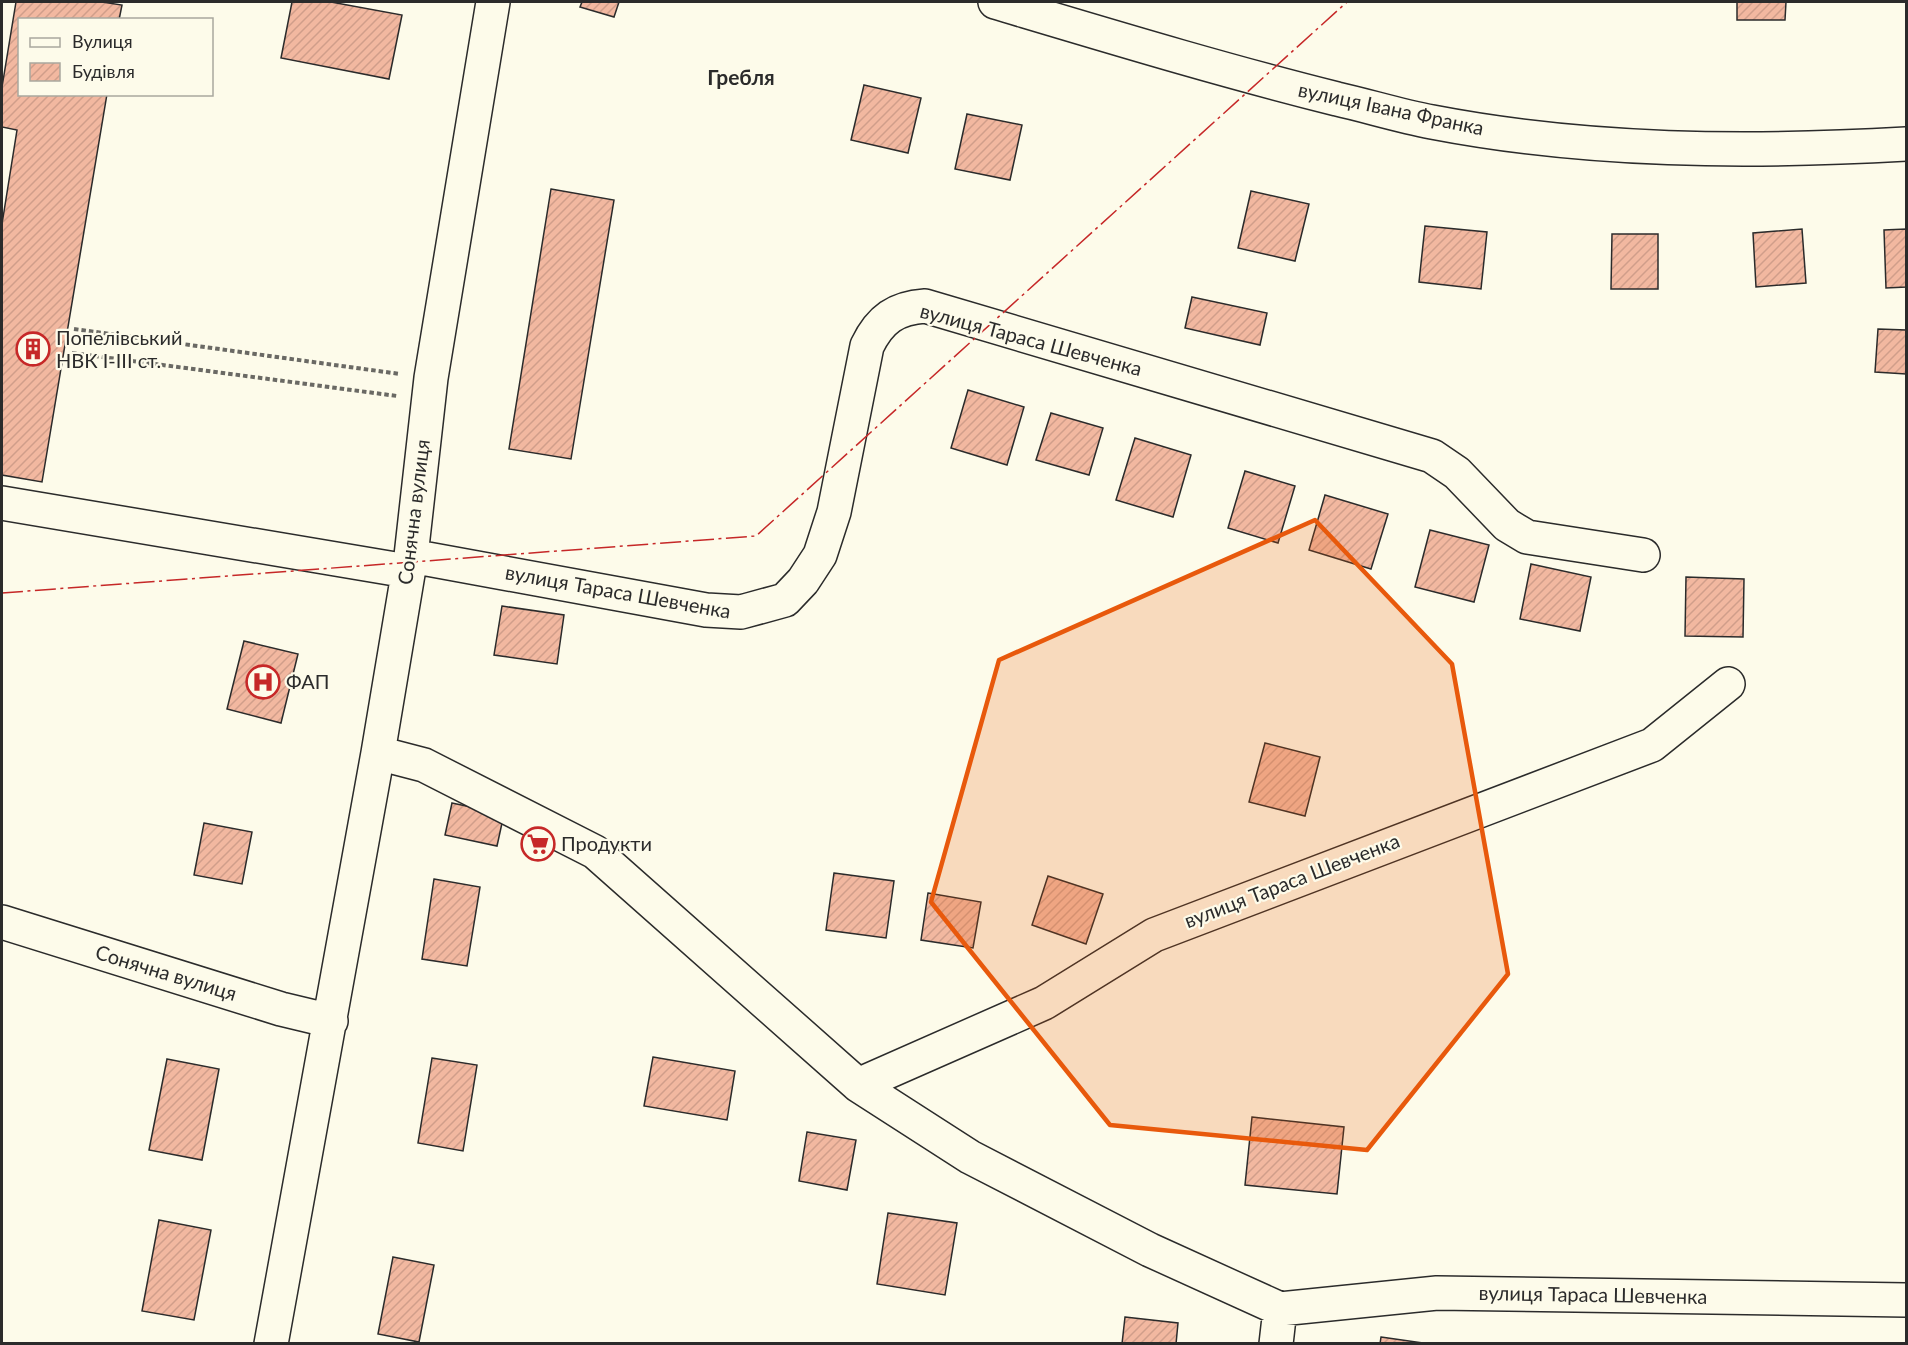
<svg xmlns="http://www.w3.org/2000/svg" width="1908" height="1345" viewBox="0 0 1908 1345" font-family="Lato,sans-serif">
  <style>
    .building { fill: url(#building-hatch); stroke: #2b2b2b; stroke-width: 1.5 }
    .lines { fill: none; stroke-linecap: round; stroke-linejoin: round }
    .minor-casing { stroke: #2b2b2b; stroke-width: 36 }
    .major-casing { stroke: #2b2b2b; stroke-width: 36 }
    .path { stroke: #6a6964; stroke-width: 4; stroke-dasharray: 4.5 3; stroke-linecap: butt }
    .minor { stroke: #fdfbea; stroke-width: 33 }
    .major { stroke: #fdfbea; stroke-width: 33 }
    .power { stroke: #c62828; stroke-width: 1.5; stroke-dasharray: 21 4.5 3 4.5; stroke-linecap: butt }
    .marked { fill: #e8590c; fill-opacity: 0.2; stroke: #e8590c; stroke-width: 4.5; stroke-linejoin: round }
    .labels { text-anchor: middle; stroke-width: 4.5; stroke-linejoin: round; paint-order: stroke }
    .street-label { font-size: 20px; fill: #2b2b2b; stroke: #fdfbea }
    .poi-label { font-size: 20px; fill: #2b2b2b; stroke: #fdfbea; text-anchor: start }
    .neighbourhood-label { font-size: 21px; font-weight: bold; fill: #2b2b2b; stroke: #fdfbea }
  </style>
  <defs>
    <pattern id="building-hatch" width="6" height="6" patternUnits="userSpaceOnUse" patternTransform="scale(1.5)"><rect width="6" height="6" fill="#f2b8a0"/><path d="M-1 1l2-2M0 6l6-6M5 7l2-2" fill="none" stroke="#d09e8a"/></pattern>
  </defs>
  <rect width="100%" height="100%" fill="#fdfbea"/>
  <path class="building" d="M16 2H102L122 5 119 20H20V94H107L42 482 2 475V224L17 130 2 127V87Z
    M292 2H331L402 15 389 79 281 58Z
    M582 2H619L614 17 580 7Z
    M1737 2H1786L1785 20H1737Z
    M864 85 921 98 908 153 851 140Z
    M967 114 1022 125 1010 180 955 169Z
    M551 189 614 200 571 459 509 449Z
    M1251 191 1309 204 1295 261 1238 248Z
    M1425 226 1487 232 1481 289 1419 282Z
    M1802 229 1806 283 1756 287 1753 233Z
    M1906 229V287L1886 288 1884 230Z
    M1612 234H1658V289H1611Z
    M1192 297 1267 313 1260 345 1185 328Z
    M1878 329 1906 330V374L1875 372Z
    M968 390 1024 407 1007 465 951 448Z
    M1051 413 1103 428 1089 475 1036 460Z
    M1135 438 1191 455 1173 517 1116 500Z
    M1245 471 1295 486 1278 543 1228 528Z
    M1325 495 1388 514 1371 569 1309 550Z
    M1430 530 1489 545 1474 602 1415 587Z
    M1531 564 1591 577 1580 631 1520 619Z
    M1686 577 1744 579 1743 637 1685 636Z
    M502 606 564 615 557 664 494 655Z
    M244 641 298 654 281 723 227 709Z
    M1265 743 1320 757 1305 816 1249 802Z
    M452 803 504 814 497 846 445 835Z
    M204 823 252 832 242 884 194 875Z
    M834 873 894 881 886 938 826 930Z
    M1048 876 1103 894 1086 944 1032 925Z
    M434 879 480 887 467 966 422 959Z
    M928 893 981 902 973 948 921 940Z
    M653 1057 735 1071 727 1120 644 1106Z
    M432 1058 477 1065 463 1151 418 1143Z
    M167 1059 219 1069 202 1160 149 1150Z
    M1252 1117 1344 1127 1337 1194 1245 1185Z
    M807 1132 856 1140 847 1190 799 1181Z
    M888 1213 957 1223 945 1295 877 1284Z
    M159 1220 211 1230 194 1320 142 1311Z
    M393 1257 434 1265 419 1342 378 1334Z
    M1125 1317 1178 1323 1176 1344H1122Z
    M1381 1337 1430 1344H1380Z"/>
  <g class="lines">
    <defs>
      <path id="minor" d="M2 503 407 571
        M411 556 706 610 741 612 785 600 803 581 820 555 834 512 867 346C880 319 896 308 925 306L1432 456 1457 473 1507 525 1527 537 1643 555
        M378 753 424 765 595 852 858 1085 970 1157 1150 1250 1280 1309 1437 1293 1906 1300
        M2 922 281 1009 331 1021
        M858 1085 1044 1003 1154 935 1652 745 1728 684
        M271 1344 378 753 411 556 431 378 493 2
        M1276 1344 1280 1309"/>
      <path id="major" d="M995 2C1109 36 1221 70 1337 99 1368 106 1400 116 1432 122 1588 152 1748 153 1906 144"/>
    </defs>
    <use href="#minor" class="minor-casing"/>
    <use href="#major" class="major-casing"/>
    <path class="path" d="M74 329 400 374
      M72 353 397 396"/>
    <use href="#minor" class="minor"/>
    <use href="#major" class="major"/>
    <path class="power" d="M2 593 756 536 1347 2"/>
  </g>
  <path class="marked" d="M1315 520 1452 664 1508 974 1367 1150 1110 1125 931 902 999 660Z"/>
  <defs>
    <symbol id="building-ring" viewBox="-11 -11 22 22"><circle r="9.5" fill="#fdfbea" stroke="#c62828" stroke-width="1.5"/><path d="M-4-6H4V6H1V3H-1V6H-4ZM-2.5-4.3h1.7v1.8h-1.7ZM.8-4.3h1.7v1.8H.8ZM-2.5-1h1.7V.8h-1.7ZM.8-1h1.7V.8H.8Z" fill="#c62828"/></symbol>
    <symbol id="hospital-ring" viewBox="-11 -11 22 22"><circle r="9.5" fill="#fdfbea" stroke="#c62828" stroke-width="1.5"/><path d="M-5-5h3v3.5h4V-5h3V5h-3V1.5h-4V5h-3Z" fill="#c62828"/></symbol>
    <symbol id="supermarket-ring" viewBox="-11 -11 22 22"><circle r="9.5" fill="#fdfbea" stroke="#c62828" stroke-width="1.5"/><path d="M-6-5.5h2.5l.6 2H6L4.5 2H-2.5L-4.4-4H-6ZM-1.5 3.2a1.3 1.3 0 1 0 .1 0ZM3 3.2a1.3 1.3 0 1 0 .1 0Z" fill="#c62828"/></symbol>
  </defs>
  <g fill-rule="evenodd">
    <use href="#building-ring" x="14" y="330" width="38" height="38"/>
    <use href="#hospital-ring" x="244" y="663" width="38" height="38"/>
    <use href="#supermarket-ring" x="519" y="825" width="38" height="38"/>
  </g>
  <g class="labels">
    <g class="street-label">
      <text transform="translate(1391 109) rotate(12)" y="7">вулиця Івана Франка</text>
      <text transform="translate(1031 340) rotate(15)" y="7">вулиця Тараса Шевченка</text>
      <text transform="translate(414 512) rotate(-83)" y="7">Сонячна вулиця</text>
      <text transform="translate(618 592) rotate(10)" y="7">вулиця Тараса Шевченка</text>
      <text transform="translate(1292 881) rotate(-21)" y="7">вулиця Тараса Шевченка</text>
      <text transform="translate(166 973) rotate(17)" y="7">Сонячна вулиця</text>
      <text transform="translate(1593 1295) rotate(1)" y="7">вулиця Тараса Шевченка</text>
    </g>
    <g class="poi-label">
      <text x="56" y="345">Попелівський<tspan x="56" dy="23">НВК І-ІІІ ст.</tspan></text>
      <text x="286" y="689">ФАП</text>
      <text x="561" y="851">Продукти</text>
    </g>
    <g class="neighbourhood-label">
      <text x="741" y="85">Гребля</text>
    </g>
  </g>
  <rect width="1908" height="1345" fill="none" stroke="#2b2b2b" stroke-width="6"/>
  <rect x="18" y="18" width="195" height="78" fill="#fdfbea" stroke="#a9a89e" stroke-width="1.5"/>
  <rect x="30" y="38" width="30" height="9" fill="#fdfbea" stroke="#a9a89e" stroke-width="1.5"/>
  <text x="72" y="48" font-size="18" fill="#2b2b2b">Вулиця</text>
  <rect x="30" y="63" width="30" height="18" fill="url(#building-hatch)" stroke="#a9a89e" stroke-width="1.5"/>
  <text x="72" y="78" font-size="18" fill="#2b2b2b">Будівля</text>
</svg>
